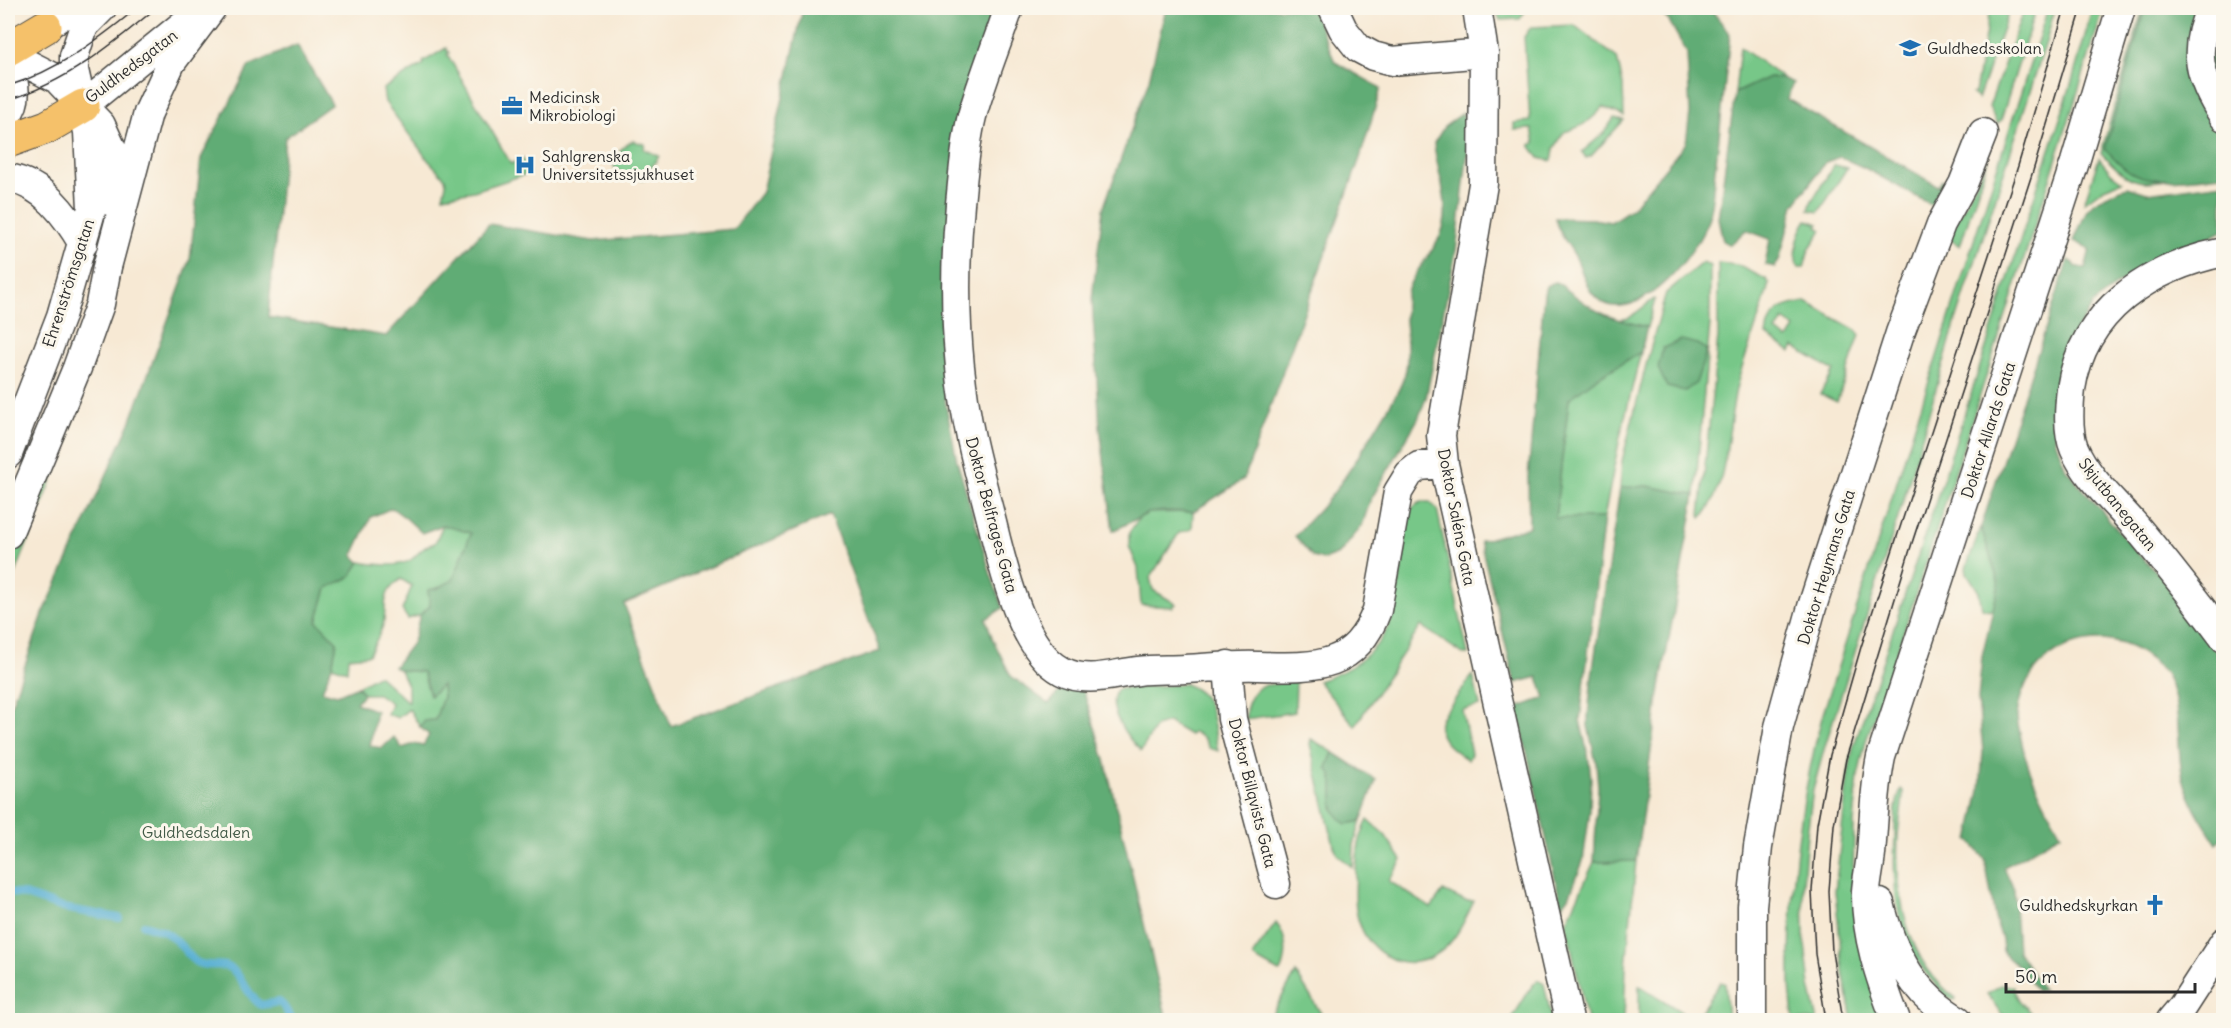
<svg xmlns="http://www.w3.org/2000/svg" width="2231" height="1028" viewBox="0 0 2231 1028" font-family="Delius,sans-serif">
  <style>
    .green { fill: #77c788; stroke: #51795a; stroke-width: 1.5; fill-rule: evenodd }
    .forest { fill: #61ac74; stroke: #466c50; stroke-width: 1.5; fill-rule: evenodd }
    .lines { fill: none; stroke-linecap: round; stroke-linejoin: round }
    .stream { stroke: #54aed2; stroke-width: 8 }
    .minor-casing { stroke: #4a4844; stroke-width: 31 }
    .major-casing { stroke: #4a4844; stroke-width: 35 }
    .minor { stroke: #fff; stroke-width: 28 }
    .major { stroke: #f5c16b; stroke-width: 33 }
    .tram { stroke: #2b2b2b; stroke-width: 1.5 }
    .labels { text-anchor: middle; stroke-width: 6; stroke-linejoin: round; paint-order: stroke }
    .poi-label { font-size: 16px; fill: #2b2b2b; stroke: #fbf7ec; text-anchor: start }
    .street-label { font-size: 16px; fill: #2b2b2b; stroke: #fbf7ec }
    .park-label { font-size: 16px; fill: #425a47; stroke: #fbf7ec }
  </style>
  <rect width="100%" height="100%" fill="#fbf7ec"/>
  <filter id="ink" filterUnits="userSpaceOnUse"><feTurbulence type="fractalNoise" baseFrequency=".0167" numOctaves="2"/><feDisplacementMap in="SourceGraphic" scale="12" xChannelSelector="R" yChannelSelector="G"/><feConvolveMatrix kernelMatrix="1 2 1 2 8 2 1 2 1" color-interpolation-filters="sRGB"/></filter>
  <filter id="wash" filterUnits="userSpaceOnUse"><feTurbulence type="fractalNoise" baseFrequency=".008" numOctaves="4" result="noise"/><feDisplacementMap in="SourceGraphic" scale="24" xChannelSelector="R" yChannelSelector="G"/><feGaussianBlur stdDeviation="1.35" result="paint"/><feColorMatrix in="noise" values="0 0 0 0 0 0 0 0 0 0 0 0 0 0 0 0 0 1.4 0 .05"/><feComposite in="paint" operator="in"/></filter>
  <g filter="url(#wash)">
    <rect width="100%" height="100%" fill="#f7e9d4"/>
    <path class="green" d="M1495 8H1527L1520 19 1500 20Z
      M1990 8H2010L1978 99 1972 94 1975 93Z
      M2024 8H2036L2001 120 1997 124 1989 107Z
      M2048 8H2055L2046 42 1955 324 1903 502 1825 746 1813 790 1807 834 1803 884 1804 935 1810 986 1817 1017 1816 1020H1794C1788 989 1790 956 1791 925 1794 854 1804 785 1822 717Z
      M2092 8H2104L2076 98 1904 631 1866 741 1858 776 1854 824 1853 885 1887 1020H1852L1843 971 1835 891 1848 775 1853 748C1910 582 1965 414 2018 247 2043 167 2073 88 2092 8Z
      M2143 8H2145L2105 149 2157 180 2171 179C2133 187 2127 179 2101 153Z
      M1574 25 1617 58 1623 85 1624 116 1603 107C1591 121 1582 127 1564 132L1554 149 1552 161 1539 158 1530 145 1535 143 1532 129 1514 130V123L1530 121 1524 37 1531 27Z
      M1740 47 1784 79 1769 77 1735 93Z
      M446 48 449 53 447 54 511 164 522 158 530 173 474 191 443 196 446 184 445 178 428 160 385 102 383 89 424 64 423 62Z
      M1614 118 1624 120 1591 156 1586 158 1582 152 1604 133Z
      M633 141 645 144 644 149 659 156 644 180 626 177 614 167C614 157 624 143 633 141Z
      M2099 158 2111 173 2122 181 2104 188 2084 203Z
      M1988 159 1960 246 1948 238Z
      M1834 165 1847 168 1819 212 1809 210 1811 202Z
      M1807 220 1819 224 1817 227 1822 230 1809 249 1804 268H1798C1792 255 1799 231 1807 220Z
      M1703 262 1710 266V323L1695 495 1647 486 1620 488 1622 461 1646 365 1666 293Z
      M1718 263 1737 265 1766 279 1769 283C1761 317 1746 351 1737 385 1728 419 1728 493 1701 518L1700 515 1718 337Z
      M1654 299 1655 300 1647 327 1618 320 1629 318Z
      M1806 302 1856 330 1860 335 1837 402 1820 394 1834 371 1794 347 1791 352 1766 335C1769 310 1784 305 1806 302ZM1784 320 1795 328 1788 339 1776 331Z
      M1641 352 1620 437 1604 518 1555 519 1569 398 1598 377Z
      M51 463 57 467 8 593V570L47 467Z
      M1422 502H1430L1437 509 1468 654H1463L1421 626 1355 726 1318 681C1347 672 1373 657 1387 629 1396 612 1401 571 1404 551 1405 540 1404 525 1408 514 1411 508 1416 504 1422 502Z
      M1193 512 1192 529 1179 533 1150 578 1153 590 1176 604 1173 607 1141 605 1138 568 1129 546V533L1139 518 1148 513Z
      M443 525 472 533 453 581 438 588 428 590 430 606 420 615 408 619 402 610 412 586 401 579C379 595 388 604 383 625 380 635 373 646 369 655L348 657 347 671 332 666 337 642 317 622 327 588 350 577 360 562C373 565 401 568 412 559 420 552 423 546 435 543Z
      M1981 527 1999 584 1993 611 1982 608 1979 592 1967 573 1966 568Z
      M400 670 423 672 430 695 442 684 443 697 435 720 424 721 420 727 409 709 398 718 387 714 391 703 378 694H363L358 686 378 675 408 702V688Z
      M1473 675 1480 706 1462 710 1471 754 1468 760C1453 750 1434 738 1441 718Z
      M1296 681 1295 712 1246 719C1245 706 1251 694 1261 686Z
      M1185 684C1216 695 1212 722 1218 751L1209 748 1204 738 1194 732 1190 735 1168 722 1156 726 1141 751C1128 739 1103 706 1118 689Z
      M1311 739 1333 752 1327 768 1333 775V809L1347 824 1361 821 1354 845 1353 868 1337 854 1334 846 1310 744Z
      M1901 789 1903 791V795C1902 809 1899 822 1898 836 1895 894 1906 962 1956 998L1955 1000C1946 999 1940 989 1934 983 1895 940 1892 890 1895 835 1895 820 1895 803 1901 789Z
      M1368 820 1385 835 1402 860 1389 881 1431 908 1443 891 1464 901H1474C1465 920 1455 943 1437 954 1403 976 1365 952 1357 915 1354 901 1355 887 1356 873 1357 853 1358 838 1368 820Z
      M1636 861 1626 967 1624 1020H1587L1566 923 1594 862Z
      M1276 923C1287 936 1288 955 1282 970L1279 972 1254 958 1253 955Z
      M1296 973 1325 1020H1268Z
      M1538 980 1544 984 1552 1020H1511L1532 986Z
      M1720 982 1725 983 1728 1020H1695Z
      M2002 984 2013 987C2017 1003 2028 1008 2037 1020H2006L1987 994Z
      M1639 986 1642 987 1694 1020H1639Z"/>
    <path class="forest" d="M803 8H1001L948 310 945 400 957 461 991 575 1003 608 986 619 993 640 1011 676 1049 704 1063 686H1082L1105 760 1167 1020H8V714L43 614 130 423 190 260 201 158 249 66 297 45 332 104 285 138 268 317 386 336 489 224 593 241 734 229 762 192ZM392 508 407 519 422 533 443 525 471 533 453 580 438 588 428 590 430 606 420 615 413 642 394 667 400 670 423 672 430 696 442 685 443 697 435 720 424 721 420 727 429 735 423 746 414 744 402 748 394 737 382 748 370 746 376 711 356 703 363 694 358 686 337 695 322 691 332 666 337 642 317 621 327 588 350 577 360 562 353 555 371 517ZM830 515 880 651 671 726 624 604Z
      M1166 8H1312L1335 62 1381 88 1360 158 1244 479 1193 512 1166 511 1148 513 1113 531 1100 428 1092 299 1103 209 1149 80Z
      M1656 8H1710L1730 34C1725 79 1721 125 1715 170 1713 186 1713 204 1708 220 1698 252 1642 322 1604 303 1586 294 1584 274 1576 258 1569 244 1558 234 1555 218L1593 219 1611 222 1631 209 1686 143 1690 113 1687 53 1669 21Z
      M2145 8H2204L2223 130V175C2198 177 2157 185 2134 174 2123 169 2114 157 2105 149Z
      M1769 77 1784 79 1793 83 1787 99 1938 186 1942 180 1947 183 1935 207 1865 168 1840 157 1826 162 1794 205 1779 261 1775 267 1765 265 1770 239 1746 230 1730 245 1723 241 1718 218 1735 93Z
      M1463 113 1469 141 1456 251 1426 398 1418 419 1370 501 1362 526 1339 554 1323 560 1313 557 1295 536C1308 521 1323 507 1335 491 1352 468 1367 443 1382 418 1391 403 1403 386 1406 369 1411 344 1401 321 1406 296 1411 271 1436 253 1443 228 1451 204 1436 168 1434 143L1444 127Z
      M2223 183V231L2119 283 2093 304 2069 344 2059 384 2055 439 2066 469 2139 555 2175 589 2201 624 2223 665V838L2217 844C2201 820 2185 796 2181 767 2177 738 2181 699 2165 673 2162 669 2156 664 2152 661 2101 615 2022 650 2017 716 2017 723 2020 731 2021 739 2028 773 2044 804 2061 834L2004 867 2014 890 2018 952 2043 990 2037 991 2022 970 2006 956 2003 951 2002 939 1995 918 1985 859 1969 840 1980 791 1983 751 1978 699 1982 656 1999 584 1981 527 2068 260 2074 263 2075 266 2085 269 2090 249 2074 241 2087 210 2098 200 2121 189 2128 187 2147 193Z
      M1555 282 1560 284C1593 311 1605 318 1647 327L1641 352 1598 377 1569 399 1555 518H1604L1580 720 1588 754 1591 778 1590 811 1583 861 1569 897 1563 905H1561L1517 708 1545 698 1538 677 1515 683 1480 541 1529 527 1528 477 1544 294 1546 286Z
      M1681 340 1697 344 1707 350 1696 383 1685 391 1667 387 1658 368 1663 348Z
      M1647 486 1695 495 1658 699 1636 861 1594 862 1598 787 1596 763 1588 726V716L1592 675 1620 488Z
      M1333 752 1376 780 1361 821 1347 824C1321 808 1342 787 1327 768Z"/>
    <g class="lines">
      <path class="stream" d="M11 893 22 894 63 908 119 918
        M144 925C164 931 169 932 183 948 188 953 191 959 196 962 210 970 223 959 235 972 245 983 249 997 261 1005L279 1002C287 1007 286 1015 294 1020"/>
    </g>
  </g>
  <g filter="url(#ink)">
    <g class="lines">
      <defs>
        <path id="minor" d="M1009 8C997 44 982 80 972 116 965 144 963 175 960 204 953 281 955 362 971 438 978 471 988 505 996 539 1006 578 1024 651 1062 671 1086 684 1112 674 1138 671 1153 669 1169 670 1185 669 1209 668 1233 665 1258 666 1313 667 1355 671 1377 610L1398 492 1409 474 1419 466 1444 464
          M1333 8 1343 29 1358 48 1373 56 1392 61 1484 53
          M1477 8 1484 53 1483 184 1441 435 1444 464 1569 1020
          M2211 8C2191 50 2199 79 2224 117
          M45 27 73 8
          M8 54 57 79 101 125 112 149 115 164 112 202
          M8 64C14 79 19 100 8 113
          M83 106 191 18
          M8 178C44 184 66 215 83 244
          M2224 252C2150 267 2083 310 2071 389 2069 407 2067 430 2074 448 2087 479 2117 504 2139 530 2168 565 2196 601 2224 638
          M8 454 61 316 92 208 88 132 74 70V56L84 26 102 8
          M8 534 77 368 100 304 107 267 148 113 171 63 212 8
          M1228 665 1232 719 1276 884
          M1880 903C1891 951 1913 995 1958 1020
          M1752 1020V906L1758 847 1779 727 1812 607 1900 333 1941 224 1963 184 1983 133
          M1896 1020C1880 979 1865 935 1866 891 1867 878 1870 866 1871 854 1874 821 1874 790 1881 757L2075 162 2121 8
          M2171 1020 2182 1007 2224 942"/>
        <path id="major" d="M8 49 45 27
          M8 141 47 127 83 106"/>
      </defs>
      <use href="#minor" class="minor-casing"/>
      <use href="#major" class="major-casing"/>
      <use href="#minor" class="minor"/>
      <use href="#major" class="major"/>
      <path class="tram" d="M8 86C57 71 98 40 137 8
        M8 100C65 83 111 46 156 8
        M1826 1020 1815 954 1812 891 1817 824 1830 755 1861 647 2018 166 2065 8
        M1843 1020 1832 952 1829 891 1834 825 1846 759 1912 543 2033 171 2082 8"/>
    </g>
  </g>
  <defs>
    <symbol id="school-bare" viewBox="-9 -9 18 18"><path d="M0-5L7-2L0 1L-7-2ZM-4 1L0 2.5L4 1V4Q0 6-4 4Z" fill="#1f6fb2" stroke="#fbf7ec" stroke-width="2.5" paint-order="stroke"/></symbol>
    <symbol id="office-bare" viewBox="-9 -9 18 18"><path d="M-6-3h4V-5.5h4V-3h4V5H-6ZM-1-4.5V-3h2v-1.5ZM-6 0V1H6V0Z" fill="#1f6fb2" stroke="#fbf7ec" stroke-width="2.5" paint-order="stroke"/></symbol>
    <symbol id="hospital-bare" viewBox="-9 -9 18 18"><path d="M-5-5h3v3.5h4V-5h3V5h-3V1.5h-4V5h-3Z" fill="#1f6fb2" stroke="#fbf7ec" stroke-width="2.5" paint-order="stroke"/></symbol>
    <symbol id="church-bare" viewBox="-9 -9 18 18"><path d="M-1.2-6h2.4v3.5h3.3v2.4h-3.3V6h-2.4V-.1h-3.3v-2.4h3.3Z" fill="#1f6fb2" stroke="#fbf7ec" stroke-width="2.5" paint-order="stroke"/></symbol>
  </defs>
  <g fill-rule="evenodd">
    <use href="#school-bare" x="1895" y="33" width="30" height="30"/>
    <use href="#office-bare" x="497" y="91" width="30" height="30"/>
    <use href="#hospital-bare" x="510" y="150" width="30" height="30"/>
    <use href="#church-bare" x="2140" y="890" width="30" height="30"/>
  </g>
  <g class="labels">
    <g class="poi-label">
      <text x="1927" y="54">Guldhedsskolan</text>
      <text x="529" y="103">Medicinsk<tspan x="529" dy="18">Mikrobiologi</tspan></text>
      <text x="542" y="162">Sahlgrenska<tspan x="542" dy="18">Universitetssjukhuset</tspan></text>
      <text x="2138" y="911" text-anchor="end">Guldhedskyrkan</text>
    </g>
    <g class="street-label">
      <text transform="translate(131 66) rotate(-37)" y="6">Guldhedsgatan</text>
      <text transform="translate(68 283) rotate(-72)" y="6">Ehrenströmsgatan</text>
      <text transform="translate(1988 430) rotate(-72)" y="6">Doktor Allards Gata</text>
      <text transform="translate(2118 504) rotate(51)" y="6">Skjutbanegatan</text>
      <text transform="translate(992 515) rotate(75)" y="6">Doktor Belfrages Gata</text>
      <text transform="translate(1457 517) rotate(79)" y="6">Doktor Saléns Gata</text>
      <text transform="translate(1826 567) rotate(-73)" y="6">Doktor Heymans Gata</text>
      <text transform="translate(1253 793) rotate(76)" y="6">Doktor Billqvists Gata</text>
    </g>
    <g class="park-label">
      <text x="196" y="838">Guldhedsdalen</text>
    </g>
  </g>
  <rect width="2231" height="1028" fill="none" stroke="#fbf7ec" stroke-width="30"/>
  <path d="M2006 983v9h189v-9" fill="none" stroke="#2b2b2b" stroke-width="3"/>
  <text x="2015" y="983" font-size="18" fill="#2b2b2b" stroke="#fbf7ec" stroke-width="4.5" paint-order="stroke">50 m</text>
</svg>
